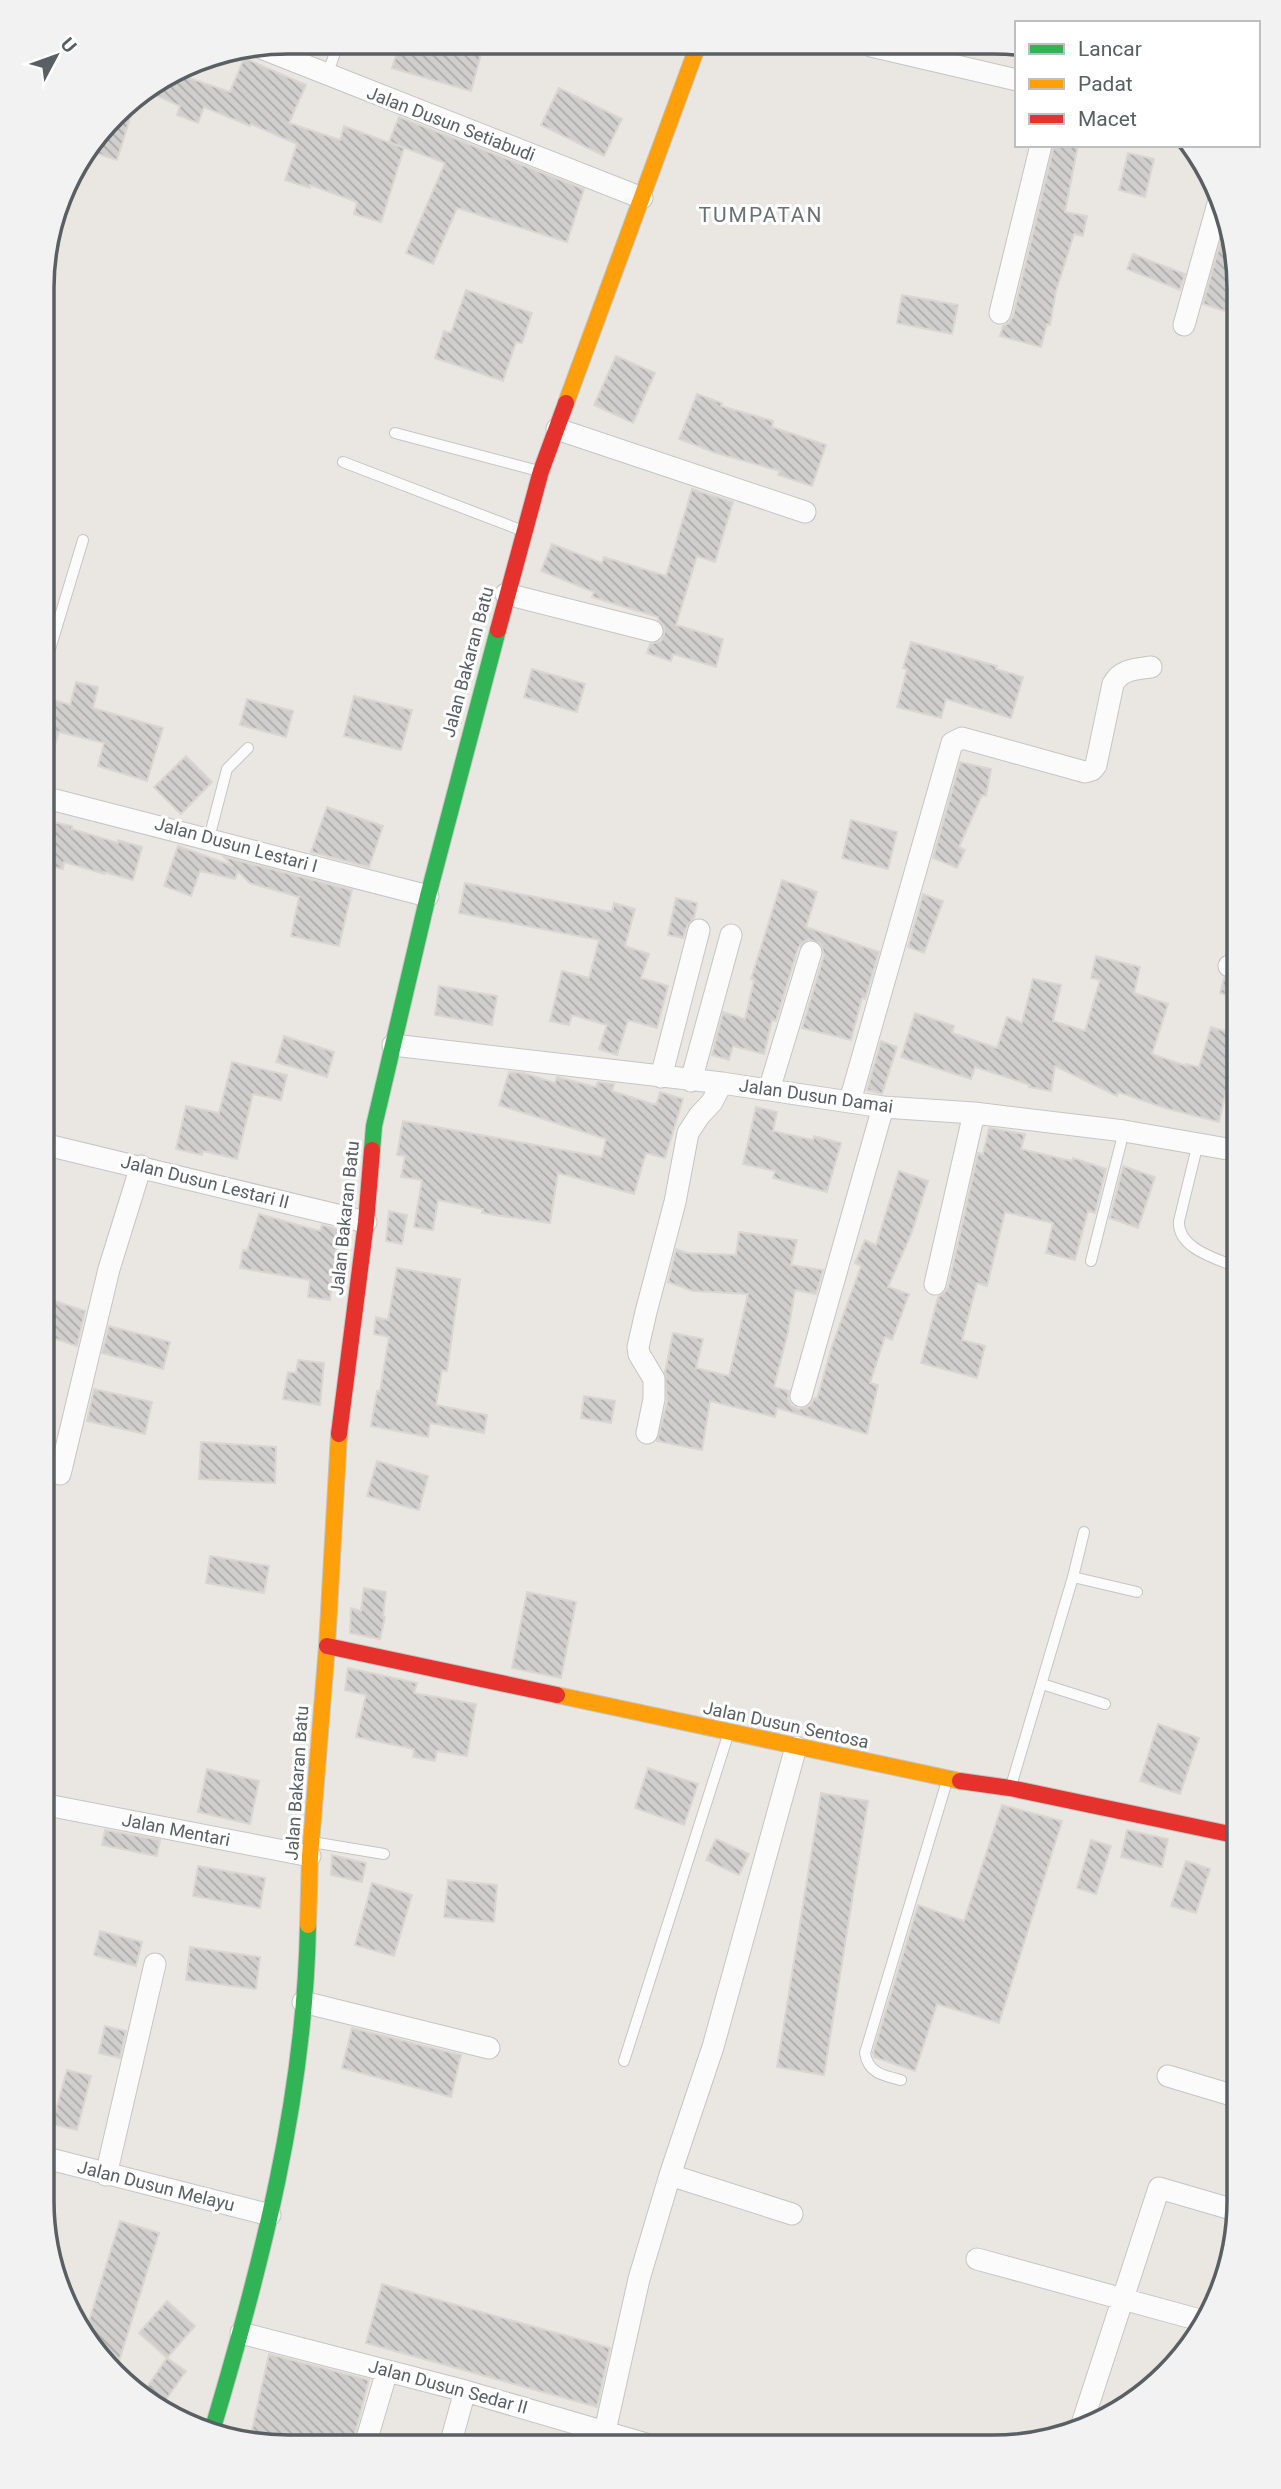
<svg xmlns="http://www.w3.org/2000/svg" width="1281" height="2489" viewBox="0 0 1281 2489" font-family="Roboto,sans-serif">
  <style>
    .building { fill: url(#building-back-hatch); stroke: #dad6d2; stroke-width: 2 }
    .lines { fill: none; stroke-linecap: round; stroke-linejoin: round }
    .lane-casing { stroke: #c5c5c4; stroke-width: 12 }
    .street-casing { stroke: #c5c5c4; stroke-width: 23 }
    .fast-casing { stroke: #c5c5c4; stroke-width: 18 }
    .slow-casing { stroke: #c5c5c4; stroke-width: 18 }
    .jam-casing { stroke: #c5c5c4; stroke-width: 18 }
    .lane { stroke: #fcfbfb; stroke-width: 10 }
    .street { stroke: #fcfbfb; stroke-width: 21 }
    .fast { stroke: #30b455; stroke-width: 16 }
    .slow { stroke: #ff9f0a; stroke-width: 16 }
    .jam { stroke: #e5322d; stroke-width: 16 }
    .labels { text-anchor: middle; stroke-width: 6; stroke-linejoin: round; paint-order: stroke }
    .street-label { font-size: 18px; fill: #595f62; stroke: #fff }
    .quarter-label { font-size: 21px; letter-spacing: 2px; fill: #6a7174; stroke: #fff }
    .rim { fill: none; stroke: #595f62; stroke-width: 3.5 }
  </style>
  <defs>
    <pattern id="building-back-hatch" width="6" height="6" patternUnits="userSpaceOnUse" patternTransform="scale(1.75)"><rect width="6" height="6" fill="#d1cfcd"/><path d="M-1 5l2 2M0 0l6 6M5-1l2 2" fill="none" stroke="#adabaa"/></pattern>
  </defs>
  <rect width="100%" height="100%" fill="#eae7e3"/>
  <path class="building" d="M400 43H484L471 91 392 68Z
    M244 58 306 85 289 123 340 140 344 126 404 148 381 222 354 214 357 202 310 185V188L285 180 297 144 251 124 250 126 204 107 198 123 177 115 180 106 146 91 175 73 230 92Z
    M559 88 622 119 604 156 541 125Z
    M137 96 117 160 89 151 126 103Z
    M399 117 584 189 567 242 457 208 433 264 406 253 445 163 389 142Z
    M1054 145H1078L1065 212 1087 216 1083 236 1074 234 1056 291 1050 325 1047 324 1041 347 1000 336 1003 326 1009 323 1013 316Z
    M1128 153 1154 159 1145 197 1119 190Z
    M1227 218 1238 280 1228 312 1203 304Z
    M1133 254 1185 274 1180 290 1127 269Z
    M466 290 532 313 522 343 516 342 503 381 435 358 444 331 451 333Z
    M902 295 958 305 952 334 897 323Z
    M616 356 655 373 633 423 594 405Z
    M697 394 722 403 721 406 773 421 772 427 826 445 812 486 778 475 780 471 716 453 679 439Z
    M692 489 733 502 715 562 697 556 676 625 723 639 716 667 673 654 671 661 647 653 650 644 661 641 664 635V627L658 619V617L592 597 594 592 541 571 552 544 602 563 604 557 666 576Z
    M911 642 997 666 996 669 1023 677 1011 718 946 699 941 718 897 707 907 669 903 668Z
    M532 669 585 684 577 712 524 697Z
    M76 682 98 687 93 708 163 728 147 781 98 766 104 743 59 732 48 768H44V722L51 699 70 705Z
    M354 696 412 710 401 750 344 736Z
    M247 699 293 711 286 737 240 725Z
    M186 756 212 782 181 814 154 787Z
    M960 762 991 769 986 796 982 795 959 847 965 850 957 868 933 858Z
    M327 807 383 826 369 867 311 852Z
    M43 820 72 826V829L118 843V840L142 847 133 880 104 872V874L64 862 63 869 43 865Z
    M851 820 897 832 888 869 842 858Z
    M178 846 233 866 224 857 352 890 339 946 291 936 299 897 250 883 238 871 235 879 200 871 191 896 164 886Z
    M782 880 817 892 806 927 879 952 865 999 862 998 851 1040 802 1028 824 955 821 944 809 939 803 942 798 948 776 1021 772 1020 764 1054 733 1046 729 1060 712 1055 723 1012 745 1019 754 980 751 979Z
    M465 883 612 912 614 903 635 909 625 946 649 954 641 978 668 986 657 1028 628 1020 617 1055 599 1049 607 1025 572 1015 569 1025 550 1021 562 971 589 978 599 940 459 913Z
    M923 894 943 901 924 953 908 947Z
    M676 898 697 903 694 918 687 926 683 938 668 935Z
    M1096 956 1140 967 1134 993 1168 1004 1152 1054 1186 1066V1064L1199 1067 1211 1027 1238 1035 1228 1073H1230L1219 1122 1165 1108 1118 1092 1117 1096 1055 1066 1051 1091 1029 1087 1030 1085 975 1067 971 1079 901 1057 915 1013 954 1026 952 1033 997 1048 1007 1017 1022 1023 1033 979 1061 985 1053 1021 1085 1031 1100 980 1091 978Z
    M1224 978 1239 982V998L1220 993Z
    M439 986 497 996 492 1025 435 1015Z
    M284 1036 334 1052 327 1077 276 1062Z
    M881 1041 897 1047 882 1094 867 1090Z
    M232 1062 287 1075 281 1100 253 1094 237 1159 203 1151 202 1155 176 1149 186 1106 219 1113Z
    M509 1072 524 1073 555 1083 557 1077 596 1087 598 1082 614 1084 612 1091 656 1105 660 1092 683 1099 665 1158 646 1153 634 1194 558 1173 550 1223 482 1213 483 1209 438 1200 433 1230 414 1227 422 1180 401 1177 405 1156 397 1155 403 1121 602 1157 606 1139 499 1105Z
    M756 1107 777 1112 773 1131 813 1140 814 1136 841 1143 827 1192 773 1178 775 1171 743 1164Z
    M989 1128 1025 1134 1021 1149 1072 1161 1073 1158 1106 1169 1095 1213 1088 1211 1075 1260 1046 1253 1053 1223 1005 1212 987 1286 977 1283 962 1340 985 1346 977 1378 921 1363 938 1297 944 1293 948 1287 978 1153 983 1154Z
    M1123 1166 1155 1177 1138 1228 1110 1218Z
    M899 1171 928 1181 912 1232 888 1287 909 1294 892 1340 885 1337 870 1383 878 1385 867 1434 777 1408 775 1417 710 1401 702 1450 657 1441 667 1402 665 1372 673 1333 703 1339 696 1368 729 1376 748 1294 693 1291 668 1282 676 1249 687 1253 736 1255 739 1232 797 1240 791 1265 823 1270 816 1294 795 1290 788 1332 774 1387 789 1391 788 1399 791 1405 798 1409 805 1408 811 1405 814 1398 817 1399 832 1346 861 1266 855 1263 865 1240 876 1245Z
    M389 1211 407 1215 402 1244 386 1241Z
    M259 1214 320 1231 322 1225 341 1230 336 1248 330 1300 308 1297 310 1280 240 1268 243 1250 247 1251Z
    M397 1268 460 1279 447 1371 442 1370 436 1405 487 1415 484 1433 430 1423 428 1437 371 1426 377 1391H380L389 1337 374 1334 376 1317 388 1320Z
    M43 1297 85 1311 77 1346 43 1335Z
    M109 1326 170 1342 163 1369 102 1353Z
    M298 1360 324 1363 320 1405 283 1399 288 1372 296 1373Z
    M94 1389 152 1402 145 1434 87 1421Z
    M584 1396 615 1401 611 1423 581 1418Z
    M201 1442 276 1447 275 1483 199 1479Z
    M377 1461 428 1476 419 1510 367 1496Z
    M210 1556 269 1566 264 1593 206 1583Z
    M364 1588 386 1592 383 1616 385 1617 380 1639 350 1633 351 1608 361 1611Z
    M527 1592 576 1602 561 1678 512 1668Z
    M348 1668 417 1683 414 1693 476 1704 467 1756 437 1751 435 1761 413 1757 414 1749 356 1737 366 1695 345 1690Z
    M1158 1724 1199 1738 1180 1794 1140 1781Z
    M648 1768 698 1784 684 1825 635 1808Z
    M207 1769 259 1781 250 1824 198 1812Z
    M821 1793 868 1801 824 2075 777 2067Z
    M1002 1805 1062 1821 999 2023 937 2004 915 2071 874 2057 873 2053 918 1905 964 1921Z
    M105 1830 160 1840 157 1856 102 1845Z
    M1127 1830 1168 1839 1162 1867 1121 1857Z
    M716 1839 749 1854 739 1875 706 1860Z
    M1091 1840 1111 1846 1096 1894 1077 1888Z
    M332 1855 366 1863 362 1882 331 1875Z
    M1186 1861 1210 1869 1196 1913 1171 1906Z
    M198 1866 265 1878 260 1908 193 1896Z
    M448 1880 497 1885 494 1922 444 1917Z
    M372 1883 412 1895 394 1956 355 1945Z
    M100 1931 142 1942 136 1966 94 1955Z
    M190 1947 260 1957 256 1989 186 1980Z
    M105 2026 126 2031 120 2058 99 2053Z
    M352 2028 461 2055 451 2097 342 2068Z
    M67 2070 91 2076 77 2130 52 2124Z
    M120 2221 159 2233 116 2371 87 2327Z
    M382 2284 610 2348 597 2407 366 2343Z
    M167 2301 195 2326 167 2358 139 2333Z
    M269 2354 369 2380 352 2445H256L249 2443Z
    M167 2358 186 2371 160 2408 141 2396Z"/>
  <g class="lines">
    <defs>
      <path id="lane" d="M327 75 339 42
        M395 433 535 470
        M343 462 518 529
        M44 669 83 540
        M209 838 227 769 248 748
        M1198 1143 1179 1221C1177 1249 1218 1259 1239 1268
        M1091 1261 1124 1131
        M1073 1577 1137 1592
        M1042 1684 1105 1704
        M1011 1786 1073 1577 1084 1532
        M318 1843 384 1854
        M624 2061 728 1735
        M901 2080C884 2076 868 2073 865 2053L947 1781"/>
      <path id="street" d="M871 46 1017 80
        M261 48 642 198
        M1000 313 1041 145
        M1184 325 1219 200
        M557 429 805 512
        M506 594 652 631
        M43 797 428 896
        M1229 966 1239 969
        M393 1045 722 1083 883 1107 974 1113 1124 1131 1239 1151
        M661 1077 699 930
        M691 1081 731 935
        M769 1090 811 952
        M850 1101 952 743 962 738 1085 772 1092 770 1096 765 1113 684C1121 669 1136 669 1151 667
        M43 1144 366 1222
        M935 1284 974 1113
        M801 1396 883 1107
        M647 1433 654 1399V1379L639 1354 638 1347 646 1312 675 1202 688 1133 699 1116 712 1102 722 1083
        M60 1474 109 1269 141 1166
        M42 1804 310 1856
        M303 2002 489 2048
        M1168 2076 1238 2097
        M42 2157 270 2215
        M106 2175 155 1964
        M670 2175 792 2214
        M977 2259 1196 2319
        M241 2333 465 2391 653 2446
        M1080 2430 1159 2188 1238 2211
        M605 2431 639 2279 670 2175 713 2047 796 1747
        M365 2445 387 2371
        M450 2445 465 2391"/>
      <path id="fast" d="M372 1150 374 1126 428 896 498 630
        M212 2431C261 2267 305 2098 308 1925"/>
      <path id="slow" d="M566 403 698 45
        M557 1695 960 1781
        M308 1925 310 1856 327 1646 339 1434"/>
      <path id="jam" d="M498 630 541 471 566 403
        M339 1434 366 1222 372 1150
        M327 1646 557 1695
        M960 1781 1010 1788 1239 1836"/>
    </defs>
    <use href="#lane" class="lane-casing"/>
    <use href="#street" class="street-casing"/>
    <use href="#fast" class="fast-casing"/>
    <use href="#slow" class="slow-casing"/>
    <use href="#jam" class="jam-casing"/>
    <use href="#lane" class="lane"/>
    <use href="#street" class="street"/>
    <use href="#fast" class="fast"/>
    <use href="#slow" class="slow"/>
    <use href="#jam" class="jam"/>
  </g>
  <g class="labels">
    <g class="street-label">
      <text transform="translate(451 124) rotate(21)" y="6">Jalan Dusun Setiabudi</text>
      <text transform="translate(468 662) rotate(-75)" y="6">Jalan Bakaran Batu</text>
      <text transform="translate(236 845) rotate(15)" y="6">Jalan Dusun Lestari I</text>
      <text transform="translate(816 1096) rotate(8)" y="6">Jalan Dusun Damai</text>
      <text transform="translate(205 1182) rotate(14)" y="6">Jalan Dusun Lestari II</text>
      <text transform="translate(345 1218) rotate(-84)" y="6">Jalan Bakaran Batu</text>
      <text transform="translate(786 1725) rotate(12)" y="6">Jalan Dusun Sentosa</text>
      <text transform="translate(297 1783) rotate(-86)" y="6">Jalan Bakaran Batu</text>
      <text transform="translate(176 1830) rotate(11)" y="6">Jalan Mentari</text>
      <text transform="translate(156 2186) rotate(14)" y="6">Jalan Dusun Melayu</text>
      <text transform="translate(448 2387) rotate(15)" y="6">Jalan Dusun Sedar II</text>
    </g>
    <g class="quarter-label">
      <text x="761" y="222">TUMPATAN</text>
    </g>
  </g>
  <path d="M0 0H1281V2489H0ZM288 54H993A234 234 0 0 1 1227 288V2201A234 234 0 0 1 993 2435H288A234 234 0 0 1 54 2201V288A234 234 0 0 1 288 54Z" fill="#f2f2f2" fill-rule="evenodd"/>
  <path class="rim" d="M288 54H993A234 234 0 0 1 1227 288V2201A234 234 0 0 1 993 2435H288A234 234 0 0 1 54 2201V288A234 234 0 0 1 288 54Z"/>
  <rect x="1015" y="21" width="245" height="126" fill="#ffffff" stroke="#bdbfc0" stroke-width="2"/>
  <rect x="1029" y="44" width="35" height="10" fill="#30b455" stroke="#bdbfc0" stroke-width="2"/>
  <text x="1078" y="56" font-size="21" fill="#595f62">Lancar</text>
  <rect x="1029" y="79" width="35" height="10" fill="#ff9f0a" stroke="#bdbfc0" stroke-width="2"/>
  <text x="1078" y="91" font-size="21" fill="#595f62">Padat</text>
  <rect x="1029" y="114" width="35" height="10" fill="#e5322d" stroke="#bdbfc0" stroke-width="2"/>
  <text x="1078" y="126" font-size="21" fill="#595f62">Macet</text>
  <g transform="translate(56 56) rotate(49)" stroke="#ffffff" stroke-width="5" paint-order="stroke">
  <path d="M0-5L12 26L0 18L-12 26Z" fill="#595f62"/>
  <text y="-10" font-size="19" font-weight="bold" text-anchor="middle" fill="#595f62">U</text>
  </g>
</svg>
